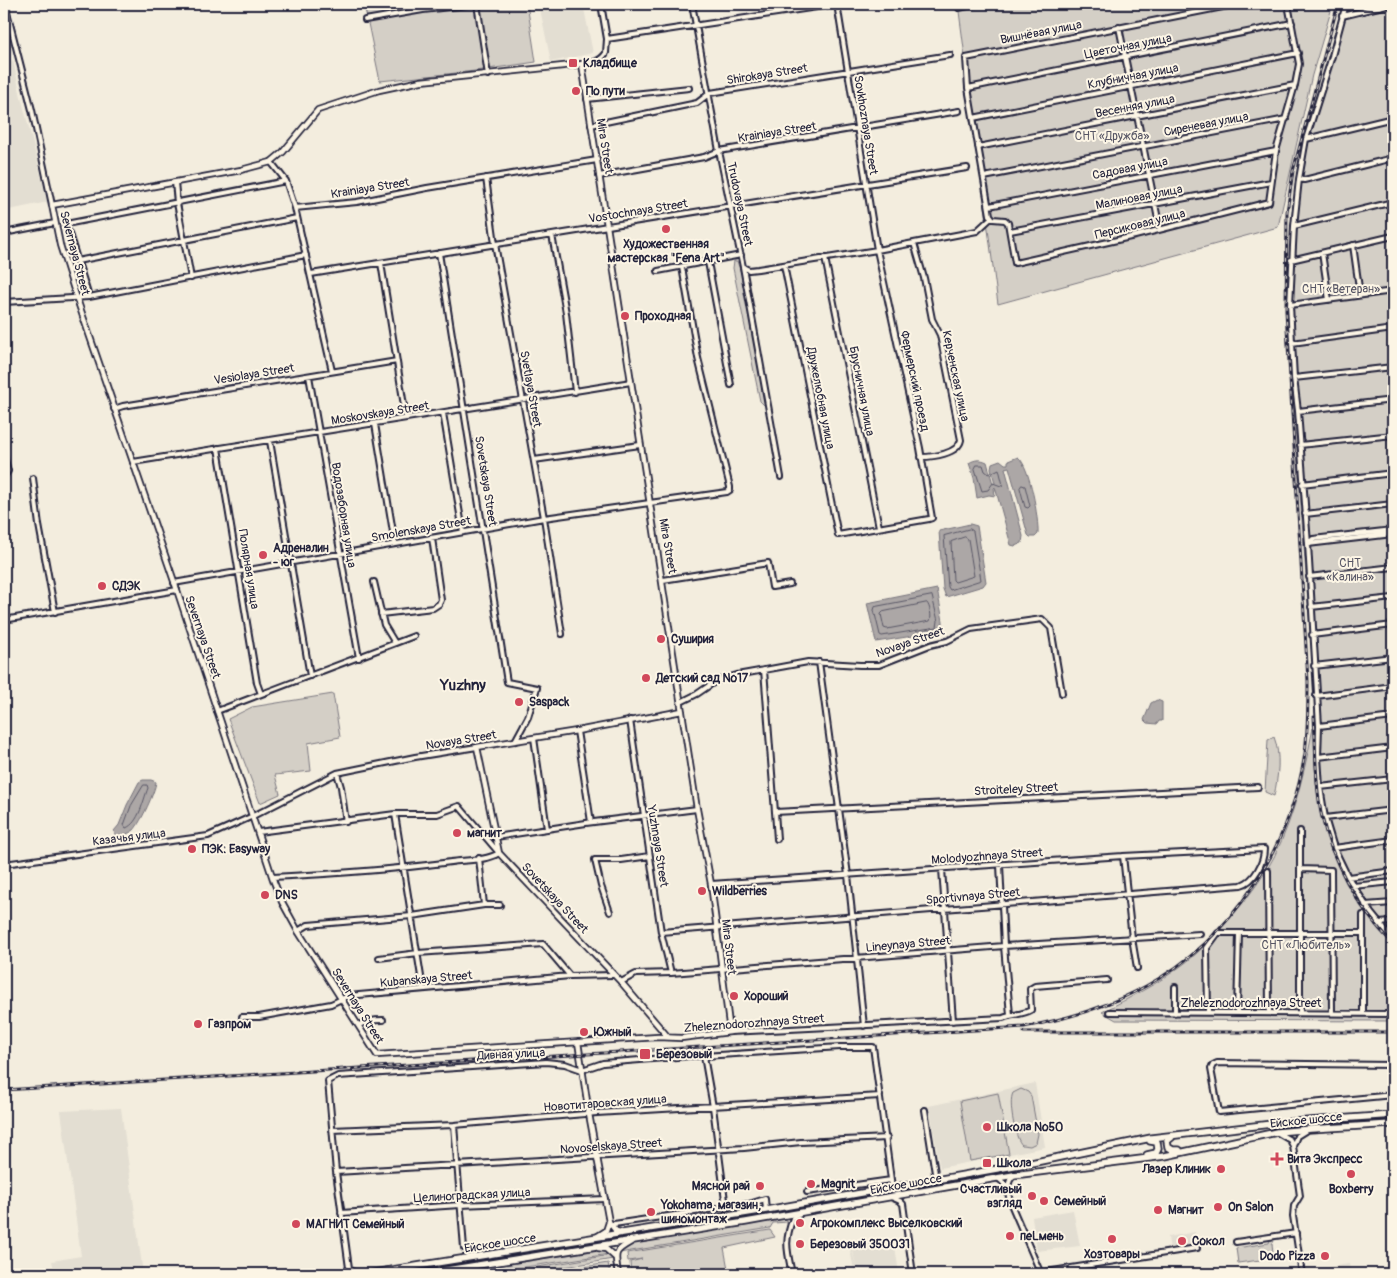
<svg xmlns="http://www.w3.org/2000/svg" width="1397" height="1278" viewBox="0 0 1397 1278" font-family="Pangolin,sans-serif">
  <style>
    .built { fill: #e3ded2 }
    .green { fill: #d4cfc6; stroke: #7b7880 }
    .water { fill: #aca7a6; stroke: #75727b }
    .lines { fill: none; stroke-linecap: round; stroke-linejoin: round }
    .shore { stroke: #595766; stroke-width: 1 }
    .minor-casing { stroke: #22223b; stroke-width: 8 }
    .tertiary-casing { stroke: #22223b; stroke-width: 8 }
    .primary-casing { stroke: #22223b; stroke-width: 9 }
    .minor { stroke: #fcf5e5; stroke-width: 4 }
    .tertiary { stroke: #fcf5e5; stroke-width: 4.5 }
    .primary { stroke: #fcf5e5; stroke-width: 5.5 }
    .rail-casing { stroke: #22223b; stroke-width: 3 }
    .rail { stroke: #fcf5e5; stroke-width: 1; stroke-dasharray: 4; stroke-linecap: butt }
    .poi-dot { fill: #d1495b; stroke: #fcf5e5; stroke-width: 2 }
    .labels { text-anchor: middle; stroke-width: 4; stroke-linejoin: round; paint-order: stroke }
    .street-label { font-size: 12px; fill: #22223b; stroke: #fcf5e5 }
    .poi-label { font-size: 12px; font-weight: bold; fill: #22223b; stroke: #fcf5e5; text-anchor: start }
    .park-label { font-size: 12px; fill: #575665; stroke: #fcf5e5 }
    .quarter-label { font-size: 15px; font-weight: bold; fill: #22223b; stroke: #fcf5e5 }
  </style>
  <rect width="100%" height="100%" fill="#f3edde"/>
  <filter id="ink" filterUnits="userSpaceOnUse"><feTurbulence type="fractalNoise" baseFrequency=".02" numOctaves="2"/><feDisplacementMap in="SourceGraphic" scale="10" xChannelSelector="R" yChannelSelector="G"/><feConvolveMatrix kernelMatrix="1 2 1 2 8 2 1 2 1" color-interpolation-filters="sRGB"/></filter>
  <g filter="url(#ink)">
    <path class="built" d="M539 4H583L593 53 551 62Z
      M13 60 21 97 48 202 4 211V62Z
      M1035 1083 1045 1147 940 1168 929 1106Z
      M121 1108 143 1274H55L52 1261 81 1256 61 1111Z
      M1073 1210 1080 1246 1037 1251 1032 1217Z
      M1195 1232 1197 1245 1170 1250 1168 1237Z
      M894 1239 899 1274H855L850 1250 852 1249 856 1269 852 1245Z
      M1349 1264 1351 1274H1304L1303 1271Z"/>
    <path class="green" d="M364 4H527L536 62 475 71 380 81Z
      M958 4H1333L1312 75 1278 227 998 304Z
      M1343 4H1393V1021L1116 1020 1102 1012C1129 998 1156 985 1181 966 1198 954 1213 937 1227 922 1245 901 1261 881 1274 857 1296 814 1307 760 1316 712L1291 369 1288 284 1300 156Z
      M734 261H737L745 285 765 397 766 407 760 401 733 268Z
      M333 694 340 737 308 743 311 771 275 775 280 794 260 803 228 719 252 707Z
      M1274 737C1281 755 1278 777 1274 796L1265 792 1268 740Z
      M1021 1089 1028 1092 1031 1096 1038 1134 1036 1143 1030 1146 1022 1145C1015 1139 1008 1102 1013 1093Z
      M998 1093 1009 1154 970 1161 960 1101Z
      M784 1219 788 1222 773 1223 770 1228 619 1253 621 1248 631 1244Z
      M770 1230 775 1237 724 1248 729 1274H631L630 1262 642 1259 628 1261 627 1253Z
      M1270 1239H1273L1274 1241 1272 1244 1274 1260 1269 1261 1268 1257 1260 1258V1260L1238 1263 1236 1248 1269 1243Z
      M599 1250 609 1254 480 1274H446Z
      M610 1255 613 1259 522 1274H495Z
      M608 1263 610 1274H547V1273Z"/>
    <path class="water" d="M1018 457C1030 466 1039 520 1038 534L1035 537H1030L1028 535 1009 467 1005 468 1023 536 1022 543 1015 546 1011 545 995 487 994 488 995 496 989 495 977 498 974 478 969 463C975 459 981 459 987 462L993 484 995 483 991 468 992 463 1000 460 1005 464H1008V461Z
      M970 524 977 526 986 582 983 586 946 597 943 589 939 531Z
      M937 589 943 621V631L876 642 867 603Z
      M1157 700 1162 702V721H1159L1157 724 1147 723 1144 720 1151 703Z
      M143 780H151L156 782C155 792 141 822 134 830 129 834 122 835 116 839L114 831 119 825 127 805 139 782Z"/>
    <g class="lines">
      <path class="shore" d="M977 465H983L985 471 989 474 999 469 1003 485 1001 486 993 483 988 490 982 491 975 469Z
        M1022 485 1025 486 1030 506 1028 508 1025 507 1020 488Z
        M970 529 973 531 981 580 950 590 948 587 944 536Z
        M965 537 968 539 974 576 955 582 953 580 951 542Z
        M932 596 938 621 937 627 882 636 880 635 874 610 875 607Z
        M927 603C930 606 932 617 930 621L887 629 884 628 881 614 883 612Z
        M144 785H147L148 788C143 801 139 823 126 828L124 825 131 806Z"/>
      <defs>
        <path id="minor" d="M5 4 32 110 52 205
          M692 4 719 151 743 267 749 270 758 269 877 250 977 231 991 218
          M958 4 959 8 977 4
          M1238 4 966 58 968 88 990 215 993 219 1005 220 1008 223 1015 263 1135 236 1269 202 1276 151 1295 85 1299 64 1288 4
          M1346 4 1332 56 1306 139 1299 179 1294 226 1290 305 1294 378 1298 411 1308 544 1319 726 1318 757 1320 787 1325 818 1334 848 1348 877 1371 913 1393 940
          M1342 16 1391 4
          M365 20 423 10 477 4 488 75
          M1119 27 1160 229
          M607 39 837 4 877 250 920 448 932 518 929 519 838 535 784 265
          M582 64C592 63 600 62 606 53L607 39 601 4
          M968 88 1292 23
          M587 99 689 88
          M973 118 1298 53
          M591 125 697 103 710 93 950 55
          M1306 139 1393 118
          M978 147 1295 85
          M271 162 286 181 295 208 332 371
          M599 176 704 157 719 151 959 111
          M984 177 1286 119
          M486 178 495 244 544 518 562 634
          M1299 179 1304 180 1393 158
          M175 182 177 203 191 278
          M989 206 1276 151
          M295 208 357 202 427 188 597 160
          M1294 226 1393 202
          M1010 231 1271 182
          M4 233 55 223
          M552 235 566 313 575 392
          M914 243 924 278 932 319 940 335 961 440C958 454 933 457 921 457
          M1353 245 1360 295
          M439 253 507 682 537 688 528 717 515 741
          M1322 253 1329 300
          M825 258 879 527
          M1291 260 1393 236
          M77 261 297 218
          M708 262 731 385
          M381 263 406 418
          M743 267 781 477
          M658 271 741 255
          M311 274 967 168
          M89 297 66 224 286 181
          M4 302 89 297 306 255
          M1290 305 1393 291
          M1292 343 1393 329
          M309 376 359 658
          M1294 378 1393 367
          M114 409 123 406 397 361
          M1298 411 1393 400
          M443 413 463 532
          M375 424 395 544
          M270 441 310 676
          M1300 445 1393 435
          M218 448 257 683 261 694
          M4 456 8 471 4 477
          M534 460 640 445
          M133 462 631 382
          M33 478 39 525 55 612
          M1302 484 1393 473
          M1305 514 1393 504
          M1308 544 1313 539 1393 530
          M1308 544 1393 534
          M1309 577 1393 567
          M663 580 768 563 772 587 790 584
          M374 582 384 625 395 643
          M174 583 544 518 727 492 730 490V487L698 358 682 267
          M1311 607 1393 598
          M381 614 433 608 439 604 441 600 432 538
          M4 620 177 590
          M1312 635 1393 625
          M819 662 848 875 864 1026
          M1314 666 1393 657
          M764 670 775 812 1258 787
          M1316 696 1393 686
          M681 702 697 694 716 681 737 675 808 662 860 665H879L930 645 947 641 971 629 1042 619 1051 628 1062 693
          M217 711 414 636
          M630 720 661 932 671 973
          M1319 726 1393 717
          M577 731 591 822
          M534 738 547 829
          M1318 757 1393 748
          M337 773 341 787 346 822
          M1320 787 1393 779
          M775 812 777 839
          M395 814 423 989
          M1325 818 1393 810
          M1300 831V1013
          M258 832 395 814H437L459 806 499 853C486 861 466 860 451 862 392 870 332 874 273 877
          M496 837 586 823 697 809
          M4 843 7 863
          M1334 848 1393 840
          M1123 856 1132 938 1137 968
          M4 864 208 836 253 816 337 773 415 757 477 747
          M1000 865 1004 946 1010 1015
          M942 869 953 1021
          M1300 869 1331 870 1332 1013
          M1268 871 1269 1013
          M1348 877 1393 871
          M1353 886 1393 882
          M484 905H500
          M1365 905 1393 903
          M610 912 601 886 595 860H621L650 856
          M1378 923 1393 922
          M298 931 308 925 412 916 484 905 479 858
          M661 932 1241 885C1255 881 1264 862 1264 849L1123 856 711 884
          M379 958 418 953 543 944 570 976
          M621 982 636 974 671 973 1004 946 1200 934
          M1175 987V1013
          M1109 1012 1393 1014
          M1208 1012 1207 948 1218 933H1363
          M1237 1012 1239 933
          M1363 1013V915
          M242 1017H259L331 1004 348 996 570 976 613 975
          M359 1025C366 1021 374 1020 383 1020
          M730 1032 1003 1018C1013 1014 1022 1015 1031 1010L1030 989 1035 986 1107 980
          M704 1056 713 1107 726 1208
          M1393 1065 1217 1063 1213 1065 1211 1069 1219 1112 1393 1095
          M925 1110 935 1173 934 1178 931 1179
          M454 1125 464 1248
          M332 1130 454 1125 597 1113 880 1096
          M1278 1133 1290 1140 1293 1146 1300 1196 1294 1206 1293 1216 1302 1274
          M1293 1146 1297 1136 1305 1131
          M336 1172 744 1148 801 1142 887 1138
          M997 1178C1007 1183 1008 1192 1010 1202L1041 1274
          M1007 1189 1010 1180 1013 1176
          M807 1192 891 1180
          M891 1197 900 1201 903 1204 913 1274
          M341 1213 460 1205 605 1199
          M614 1224 749 1204 765 1199 766 1210
          M1236 1242 1296 1233
          M349 1268 355 1274
          M1040 1273 1197 1248
          M348 1274 349 1268 336 1172 328 1081 338 1076 546 1062 565 1064 582 1070 603 1063 689 1056H704L840 1047H873L892 1187
          M792 1274C787 1249 784 1242 793 1218L799 1215"/>
        <path id="tertiary" d="M582 64 697 809 711 884 730 1032 681 1038 658 1037 377 1055 298 931 282 902 274 882 177 590 77 299 60 245 52 205 241 170 271 162 283 152 318 110 379 90 421 81Z
          M668 1037 621 982 499 853 477 747 577 731 682 711
          M578 1042 589 1114 609 1222 616 1231 621 1232
          M598 1236 606 1231 609 1222
          M598 1248 606 1249 616 1258
          M618 1274C615 1253 613 1252 631 1242"/>
        <path id="primary" d="M1172 1137 1167 1141 1168 1147 1173 1150H1179
          M1147 1155 1156 1153 1158 1149 1157 1142 1150 1141
          M367 1274 766 1210 1031 1163 1151 1138 1280 1123 1393 1115
          M422 1274 746 1222 1014 1175 1165 1156 1277 1132 1311 1129 1393 1124"/>
      </defs>
      <use href="#minor" class="minor-casing"/>
      <use href="#tertiary" class="tertiary-casing"/>
      <use href="#primary" class="primary-casing"/>
      <use href="#minor" class="minor"/>
      <use href="#tertiary" class="tertiary"/>
      <use href="#primary" class="primary"/>
      <defs>
        <path id="rail" d="M1314 717C1316 749 1315 783 1321 813 1332 863 1358 908 1393 944
          M1024 1032H1393
          M4 1090 1024 1027C1067 1019 1108 1007 1146 986 1231 940 1291 847 1305 753 1308 729 1308 705 1308 681L1286 311 1287 212 1293 171 1338 4"/>
      </defs>
      <use href="#rail" class="rail-casing"/>
      <use href="#rail" class="rail"/>
    </g>
  </g>
  <g class="poi-dot">
    <rect x="568" y="58" width="10" height="10" rx="2.5"/>
    <circle cx="576" cy="91" r="5"/>
    <circle cx="666" cy="229" r="5"/>
    <circle cx="625" cy="316" r="5"/>
    <circle cx="263" cy="555" r="5"/>
    <circle cx="102" cy="586" r="5"/>
    <circle cx="661" cy="639" r="5"/>
    <circle cx="646" cy="678" r="5"/>
    <circle cx="519" cy="702" r="5"/>
    <circle cx="457" cy="833" r="5"/>
    <circle cx="192" cy="849" r="5"/>
    <circle cx="702" cy="891" r="5"/>
    <circle cx="265" cy="895" r="5"/>
    <circle cx="734" cy="996" r="5"/>
    <circle cx="198" cy="1024" r="5"/>
    <circle cx="584" cy="1032" r="5"/>
    <rect x="639" y="1048" width="12" height="12" rx="2.5"/>
    <circle cx="987" cy="1127" r="5"/>
    <path d="M1274.5 1151.5h5v5h5v5h-5v5h-5v-5h-5v-5h5z"/>
    <rect x="982" y="1158" width="10" height="10" rx="2.5"/>
    <circle cx="1221" cy="1169" r="5"/>
    <circle cx="1351" cy="1174" r="5"/>
    <circle cx="811" cy="1184" r="5"/>
    <circle cx="760" cy="1186" r="5"/>
    <circle cx="1032" cy="1196" r="5"/>
    <circle cx="1044" cy="1201" r="5"/>
    <circle cx="1218" cy="1207" r="5"/>
    <circle cx="1158" cy="1210" r="5"/>
    <circle cx="651" cy="1212" r="5"/>
    <circle cx="800" cy="1223" r="5"/>
    <circle cx="296" cy="1224" r="5"/>
    <circle cx="1010" cy="1236" r="5"/>
    <circle cx="1112" cy="1239" r="5"/>
    <circle cx="1182" cy="1241" r="5"/>
    <circle cx="800" cy="1244" r="5"/>
    <circle cx="1325" cy="1256" r="5"/>
  </g>
  <g class="labels">
    <g class="street-label">
      <text transform="translate(1041 32) rotate(-11)" y="4">Вишнёвая улица</text>
      <text transform="translate(1128 46) rotate(-11)" y="4">Цветочная улица</text>
      <text transform="translate(767 74) rotate(-9)" y="4">Shirokaya Street</text>
      <text transform="translate(1133 76) rotate(-11)" y="4">Клубничная улица</text>
      <text transform="translate(1135 106) rotate(-11)" y="4">Весенняя улица</text>
      <text transform="translate(1206 124) rotate(-11)" y="4">Сиреневая улица</text>
      <text transform="translate(866 125) rotate(81)" y="4">Sovkhoznaya Street</text>
      <text transform="translate(777 132) rotate(-9)" y="4">Krainiaya Street</text>
      <text transform="translate(605 146) rotate(81)" y="4">Mira Street</text>
      <text transform="translate(1130 168) rotate(-11)" y="4">Садовая улица</text>
      <text transform="translate(370 188) rotate(-9)" y="4">Krainiaya Street</text>
      <text transform="translate(1139 197) rotate(-11)" y="4">Малиновая улица</text>
      <text transform="translate(740 204) rotate(78)" y="4">Trudovaya Street</text>
      <text transform="translate(638 211) rotate(-9)" y="4">Vostochnaya Street</text>
      <text transform="translate(1140 224) rotate(-14)" y="4">Персиковая улица</text>
      <text transform="translate(75 253) rotate(75)" y="4">Severnaya Street</text>
      <text transform="translate(254 374) rotate(-9)" y="4">Vesiolaya Street</text>
      <text transform="translate(956 376) rotate(78)" y="4">Керченская улица</text>
      <text transform="translate(915 381) rotate(78)" y="4">Фермерский проезд</text>
      <text transform="translate(531 389) rotate(80)" y="4">Svetlaya Street</text>
      <text transform="translate(862 391) rotate(79)" y="4">Брусничная улица</text>
      <text transform="translate(821 398) rotate(79)" y="4">Дружелюбная улица</text>
      <text transform="translate(380 413) rotate(-9)" y="4">Moskovskaya Street</text>
      <text transform="translate(486 481) rotate(81)" y="4">Sovetskaya Street</text>
      <text transform="translate(344 515) rotate(81)" y="4">Водозаборная улица</text>
      <text transform="translate(421 529) rotate(-10)" y="4">Smolenskaya Street</text>
      <text transform="translate(668 546) rotate(80)" y="4">Mira Street</text>
      <text transform="translate(249 569) rotate(81)" y="4">Полярная улица</text>
      <text transform="translate(203 637) rotate(71)" y="4">Severnaya Street</text>
      <text transform="translate(910 642) rotate(-19)" y="4">Novaya Street</text>
      <text transform="translate(461 740) rotate(-9)" y="4">Novaya Street</text>
      <text transform="translate(1016 789) rotate(-3)" y="4">Stroiteley Street</text>
      <text transform="translate(129 837) rotate(-7)" y="4">Казачья улица</text>
      <text transform="translate(658 846) rotate(81)" y="4">Yuzhnaya Street</text>
      <text transform="translate(987 856) rotate(-4)" y="4">Molodyozhnaya Street</text>
      <text transform="translate(973 896) rotate(-5)" y="4">Sportivnaya Street</text>
      <text transform="translate(555 898) rotate(47)" y="4">Sovetskaya Street</text>
      <text transform="translate(908 944) rotate(-5)" y="4">Lineynaya Street</text>
      <text transform="translate(729 947) rotate(83)" y="4">Mira Street</text>
      <text transform="translate(426 979) rotate(-5)" y="4">Kubanskaya Street</text>
      <text x="1251" y="1007">Zheleznodorozhnaya Street</text>
      <text transform="translate(358 1006) rotate(58)" y="4">Severnaya Street</text>
      <text transform="translate(754 1023) rotate(-4)" y="4">Zheleznodorozhnaya Street</text>
      <text transform="translate(511 1054) rotate(-3)" y="4">Дивная улица</text>
      <text transform="translate(605 1103) rotate(-4)" y="4">Новотитаровская улица</text>
      <text transform="translate(1306 1120) rotate(-6)" y="4">Ейское шоссе</text>
      <text transform="translate(611 1146) rotate(-4)" y="4">Novoselskaya Street</text>
      <text transform="translate(906 1184) rotate(-10)" y="4">Ейское шоссе</text>
      <text transform="translate(472 1195) rotate(-3)" y="4">Целиноградская улица</text>
      <text transform="translate(500 1243) rotate(-9)" y="4">Ейское шоссе</text>
    </g>
    <g class="poi-label">
      <text x="583" y="67">Кладбище</text>
      <text x="586" y="95">По пути</text>
      <text x="666" y="248" text-anchor="middle">Художественная<tspan x="666" dy="14">мастерская "Fena Art"</tspan></text>
      <text x="635" y="320">Проходная</text>
      <text x="273" y="552">Адреналин<tspan x="273" dy="14">- юг</tspan></text>
      <text x="112" y="590">СДЭК</text>
      <text x="671" y="643">Суширия</text>
      <text x="656" y="682">Детский сад №17</text>
      <text x="529" y="706">Saspack</text>
      <text x="467" y="837">магнит</text>
      <text x="202" y="853">ПЭК: Easyway</text>
      <text x="712" y="895">Wildberries</text>
      <text x="275" y="899">DNS</text>
      <text x="744" y="1000">Хороший</text>
      <text x="208" y="1028">Газпром</text>
      <text x="594" y="1036">Южный</text>
      <text x="656" y="1058">Березовый</text>
      <text x="997" y="1131">Школа №50</text>
      <text x="1287" y="1163">Вита Экспресс</text>
      <text x="997" y="1167">Школа</text>
      <text x="1211" y="1173" text-anchor="end">Лазер Клиник</text>
      <text x="821" y="1188">Magnit</text>
      <text x="750" y="1190" text-anchor="end">Мясной рай</text>
      <text x="1022" y="1193" text-anchor="end">Счастливый<tspan x="1022" dy="14">взгляд</tspan></text>
      <text x="1351" y="1193" text-anchor="middle">Boxberry</text>
      <text x="1054" y="1205">Семейный</text>
      <text x="661" y="1209">Yokohama, магазин,<tspan x="661" dy="14">шиномонтаж</tspan></text>
      <text x="1228" y="1211">On Salon</text>
      <text x="1168" y="1214">Магнит</text>
      <text x="810" y="1227">Агрокомплекс Выселковский</text>
      <text x="306" y="1228">МАГНИТ Семейный</text>
      <text x="1020" y="1240">пеLмень</text>
      <text x="1192" y="1245">Сокол</text>
      <text x="810" y="1248">Березовый 350031</text>
      <text x="1112" y="1258" text-anchor="middle">Хозтовары</text>
      <text x="1315" y="1260" text-anchor="end">Dodo Pizza</text>
    </g>
    <g class="park-label">
      <text x="1112" y="140">СНТ «Дружба»</text>
      <text x="1341" y="293">СНТ «Ветеран»</text>
      <text x="1350" y="567">СНТ<tspan x="1350" dy="14">«Калина»</tspan></text>
      <text x="1306" y="949">СНТ «Любитель»</text>
    </g>
    <g class="quarter-label">
      <text x="463" y="690">Yuzhny</text>
    </g>
  </g>
  <rect width="1397" height="1278" fill="none" stroke="#fcf5e5" stroke-width="20"/>
  <rect x="10" y="10" width="1377" height="1258" fill="none" stroke="#22223b" stroke-width="2" filter="url(#ink)"/>
</svg>
